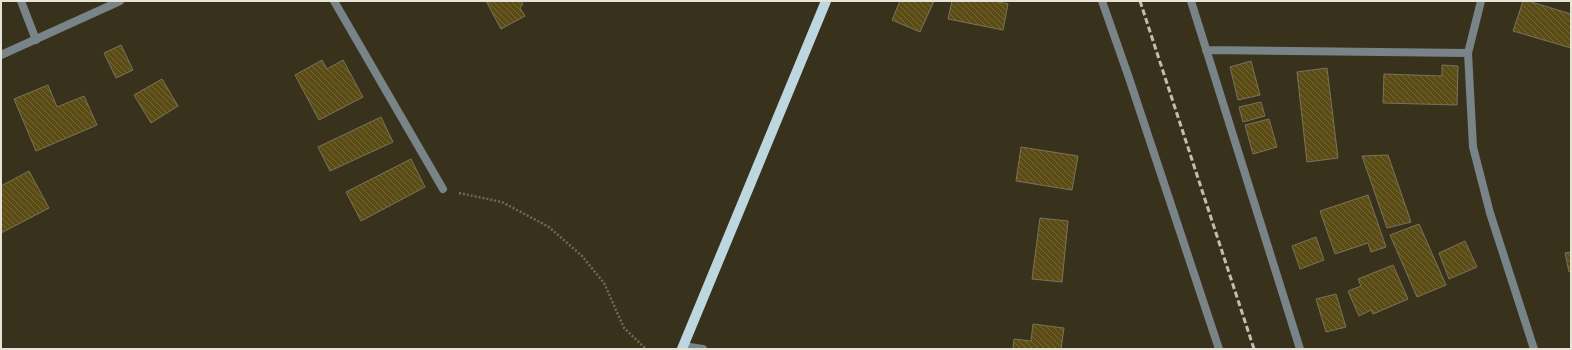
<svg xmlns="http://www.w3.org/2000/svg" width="1572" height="350" viewBox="0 0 1572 350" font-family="Manrope,sans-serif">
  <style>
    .building { fill: url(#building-back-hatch); stroke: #7a735b }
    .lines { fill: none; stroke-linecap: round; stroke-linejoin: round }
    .path { stroke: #706a58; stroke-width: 2.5; stroke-dasharray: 2 2; stroke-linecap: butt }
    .minor { stroke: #788488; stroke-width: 8 }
    .tertiary { stroke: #788488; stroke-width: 8 }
    .primary { stroke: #bdd7e0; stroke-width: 10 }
    .rail { stroke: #c3beb0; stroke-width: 3; stroke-dasharray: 6 3; stroke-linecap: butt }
  </style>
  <defs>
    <pattern id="building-back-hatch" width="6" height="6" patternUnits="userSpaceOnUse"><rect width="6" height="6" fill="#5b4c16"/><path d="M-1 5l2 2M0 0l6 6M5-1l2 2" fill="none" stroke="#736637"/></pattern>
  </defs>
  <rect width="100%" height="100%" fill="#38311c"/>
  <path class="building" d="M486 1H521L523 4 520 8 525 16 501 29Z
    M900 1H934L920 32 892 20Z
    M952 1H994L1008 4 1003 30 948 19Z
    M1523 1H1528L1571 14V48L1513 31Z
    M121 45 133 70 116 78 104 53Z
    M322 60 327 69 343 60 363 97 319 120 295 75Z
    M1251 61 1260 95 1238 100 1230 67Z
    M1442 65 1458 66 1457 105 1383 103 1384 74 1442 76Z
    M1327 68 1338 158 1307 162 1297 72Z
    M162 79 178 106 151 123 134 95Z
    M48 85 57 107 84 96 97 125 36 151 14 99Z
    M1261 102 1265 116 1243 122 1239 107Z
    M381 117 393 142 330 171 318 147Z
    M1269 119 1277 147 1253 154 1245 125Z
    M1021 147 1078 156 1072 190 1016 181Z
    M1388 155 1411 222 1387 228 1362 156Z
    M411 159 425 187 361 221 346 192Z
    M29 171 49 208 1 233V186Z
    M1368 195 1386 247 1371 252 1368 243 1335 254 1320 211Z
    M1040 218 1068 221 1062 282 1032 279Z
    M1419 224 1446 285 1417 297 1390 235Z
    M1316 237 1324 260 1300 269 1292 246Z
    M1465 241 1477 267 1449 279 1439 253Z
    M1571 252V271L1569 272 1565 253Z
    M1393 265 1408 299 1373 314 1371 310 1359 316 1348 291 1361 286 1358 279Z
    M1336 294 1346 327 1326 332 1316 299Z
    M1033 324 1064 328 1061 349H1013L1014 339 1031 341Z"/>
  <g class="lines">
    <path class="path" d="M459 193 502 202 549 227 582 256 604 283 624 328 646 349"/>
    <path class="minor" d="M21 1 36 40
      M334 1 443 189
      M1102 1 1128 75 1219 349
      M1191 1 1300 349
      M1481 1 1468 53 1473 147 1490 213 1534 349
      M1206 50 1468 53
      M683 346 703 349"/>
    <path class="tertiary" d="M1 55 120 1"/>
    <path class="primary" d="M682 349 826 1"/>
    <path class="rail" d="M1140 1 1254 349"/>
  </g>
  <rect width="1572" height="350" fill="none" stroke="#e7e3d6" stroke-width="4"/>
</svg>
